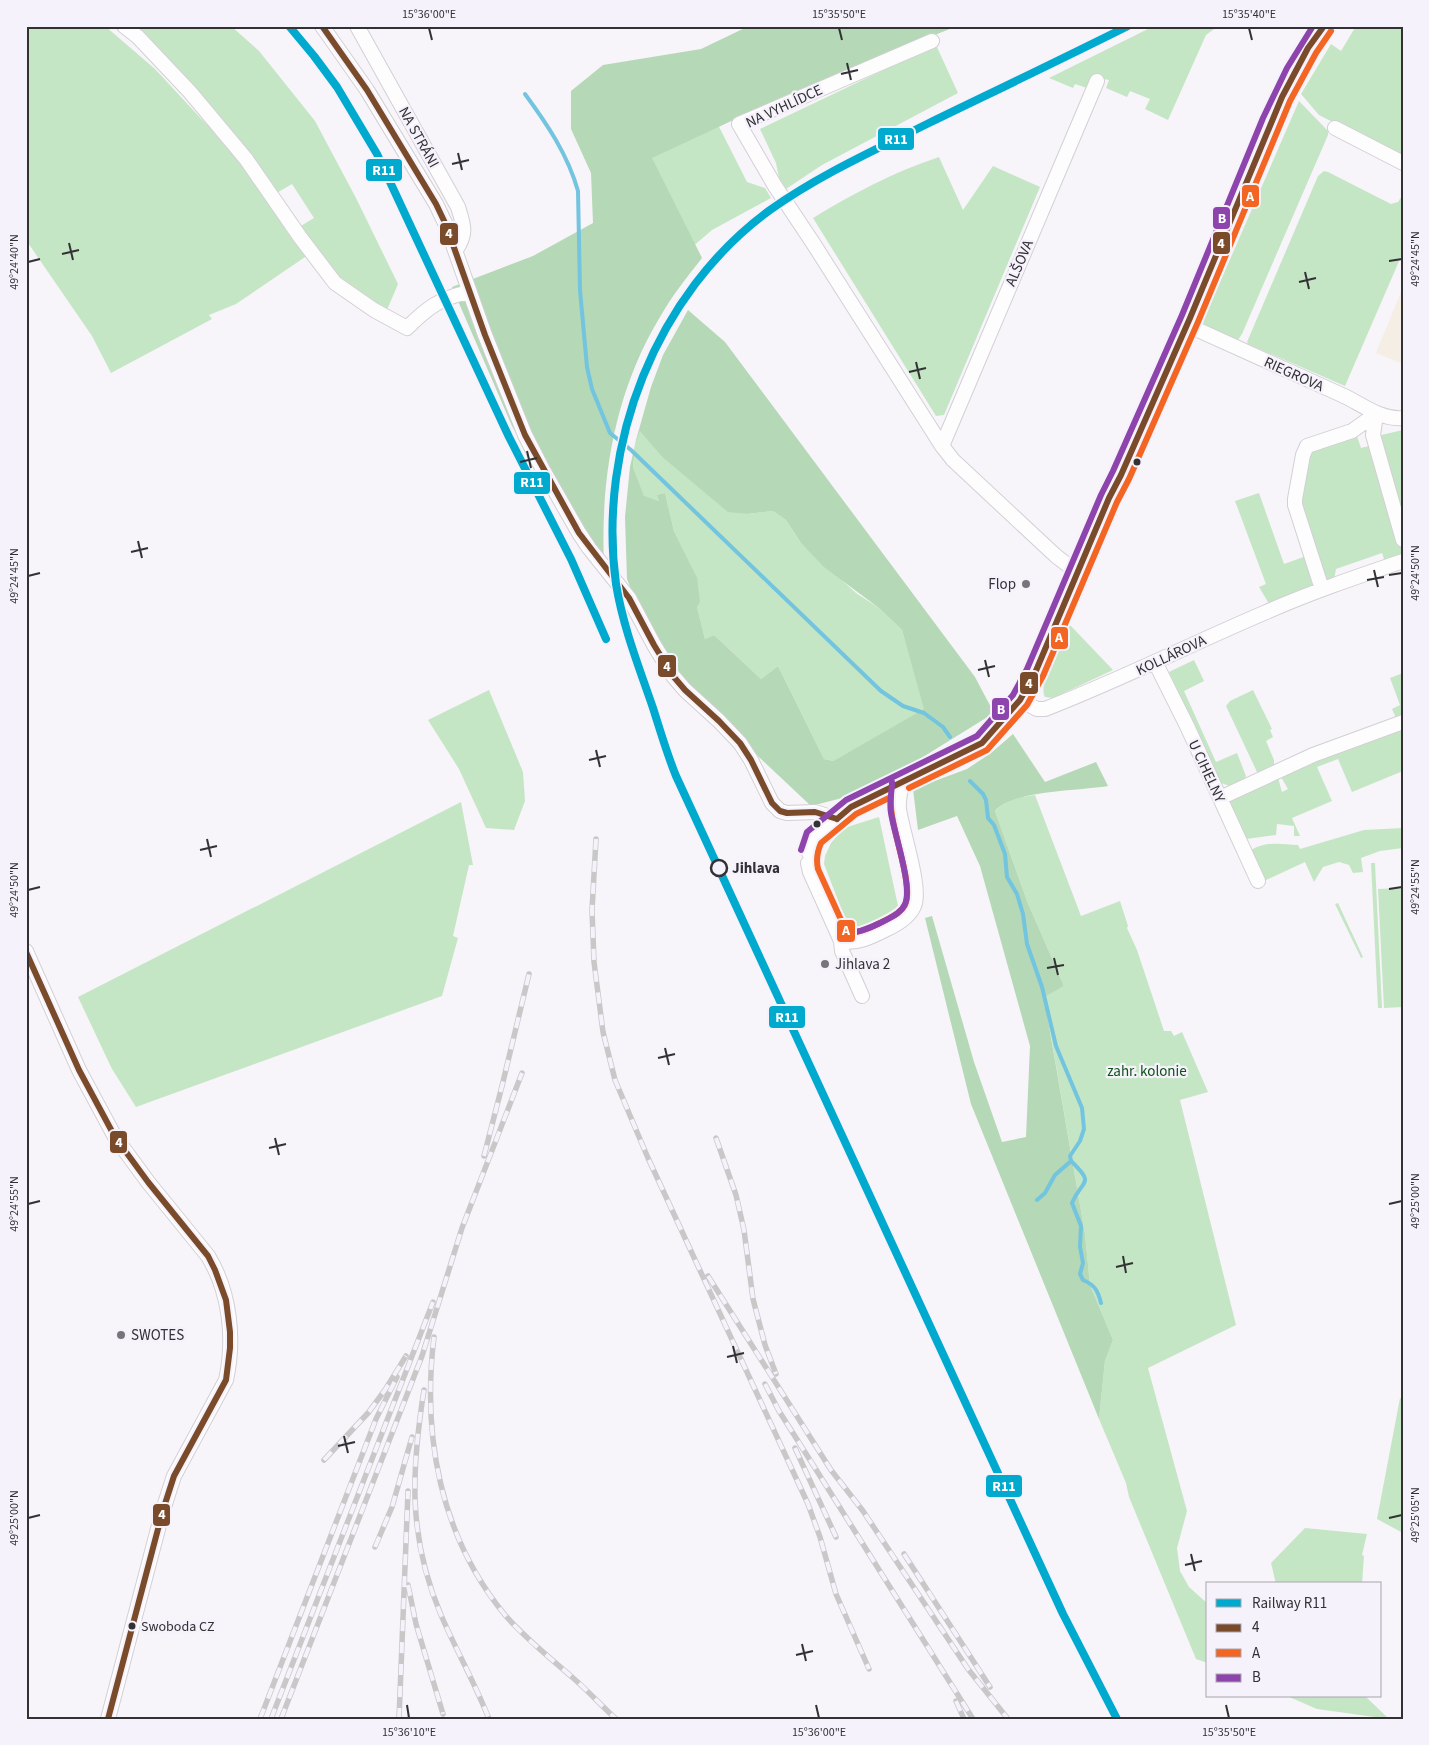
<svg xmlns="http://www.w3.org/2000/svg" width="1429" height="1745" viewBox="0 0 1429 1745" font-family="'Source Sans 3',sans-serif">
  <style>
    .education { fill: #f5eee5 }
    .green { fill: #c5e6c5 }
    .forest { fill: #b5d8b6; fill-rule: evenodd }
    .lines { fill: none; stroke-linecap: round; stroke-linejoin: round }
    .stream { stroke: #72c4df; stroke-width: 4 }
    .minor-casing { stroke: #d2d0d4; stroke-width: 16 }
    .tertiary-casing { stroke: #d2d0d4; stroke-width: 20 }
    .minor { stroke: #fefdfe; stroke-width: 14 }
    .tertiary { stroke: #fefdfe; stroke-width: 18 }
    .rail-casing { stroke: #c8c8c9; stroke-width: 5.5 }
    .rail { stroke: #f6f2fc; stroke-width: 4; stroke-dasharray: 11; stroke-linecap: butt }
    .bus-1-casing { stroke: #f6f2fc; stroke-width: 10 }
    .bus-2-casing { stroke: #f6f2fc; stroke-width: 10 }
    .bus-3-casing { stroke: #f6f2fc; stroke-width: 10 }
    .bus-1 { stroke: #7a4b2a; stroke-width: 6 }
    .bus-2 { stroke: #f26522; stroke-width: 6 }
    .bus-3 { stroke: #8e44ad; stroke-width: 6 }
    .rail-1-casing { stroke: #f6f2fc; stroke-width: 11 }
    .rail-1 { stroke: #00a9ce; stroke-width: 8 }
    .ticks { fill: none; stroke: #323134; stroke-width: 2 }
    .bus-dot { fill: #323134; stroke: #f6f2fc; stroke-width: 2 }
    .poi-dot { fill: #777579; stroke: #f6f2fc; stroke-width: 2 }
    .stop-dot { fill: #f6f2fc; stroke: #323134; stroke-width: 2.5 }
    .labels { text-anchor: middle; stroke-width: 4.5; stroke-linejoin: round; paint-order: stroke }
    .bus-label { font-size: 14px; fill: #323134; stroke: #f6f2fc; text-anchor: start }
    .street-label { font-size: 15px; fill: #323134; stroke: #f6f2fc }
    .poi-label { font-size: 15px; fill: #323134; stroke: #f6f2fc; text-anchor: start }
    .stop-label { font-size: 15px; font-weight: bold; fill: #323134; stroke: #f6f2fc; text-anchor: start }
    .park-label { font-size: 15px; fill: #0d5314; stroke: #f6f2fc }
    .line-badge { stroke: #f6f2fc; stroke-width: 2 }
    .badge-label { font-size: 14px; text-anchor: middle; font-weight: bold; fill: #fff }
    .neatline { fill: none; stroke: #323134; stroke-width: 2 }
    .ticks-label { font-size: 12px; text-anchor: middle; fill: #323134 }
  </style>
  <rect width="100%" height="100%" fill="#f7f4fa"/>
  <path class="education" d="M1403 287V364L1376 353Z"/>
  <path class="green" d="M26 26H105L155 69 207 125 211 123 308 255 236 304 209 315 212 319 111 373 92 336 26 240Z
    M134 26H231L259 51 315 121 356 198 398 284 387 310 340 277 322 259 299 227 314 218 292 184 275 194Z
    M1154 26H1218L1206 35 1168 120 1145 109 1150 99 1130 91 1127 97 1106 88 1109 80 1093 77 1087 88 1075 84 1073 88 1049 78Z
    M1356 26H1403V158L1319 115 1301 94 1331 44 1341 51Z
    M936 45 958 93 822 165 786 189 779 178 776 163 760 129Z
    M703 95 747 182 765 188 771 198 712 230 684 254 627 108Z
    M1299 101 1328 131V135L1242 334 1238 340 1206 326 1203 323 1204 319Z
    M939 157 963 210 993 166 1040 187 944 415 936 416 813 218C854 193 894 172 939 157Z
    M1324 171 1328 172 1391 204 1398 202 1403 194V252L1345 386 1248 344 1247 342 1318 176Z
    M640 430 662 457 728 511 747 514 773 511 786 520 801 543 856 593 879 608 902 630 925 709 833 761 824 759 778 666 761 679 714 635 705 639 697 607V577L674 531 665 493 658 495 659 501 644 497 633 467 635 445Z
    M1403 430V529L1377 436Z
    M1357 436 1361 448 1373 445 1403 553 1402 555 1385 562 1382 553 1336 569 1334 580H1326L1300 508 1305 459 1316 446Z
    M1259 493 1284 564 1309 555 1316 578 1313 586 1272 602H1268L1259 587 1266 584 1235 501Z
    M1070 625 1113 670 1053 698 1045 697C1037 684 1063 640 1070 625Z
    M1194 660 1204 681 1184 691 1216 762 1237 753 1246 776 1243 782 1233 787 1221 783 1218 780 1169 672Z
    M1403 673V719L1396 718 1392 709 1400 705 1390 678Z
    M489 690 523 772 525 801 514 830 486 828 459 769 428 720Z
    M1253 690 1272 729 1270 730 1273 737 1266 741 1274 760V766L1262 774 1257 772 1226 706 1230 701Z
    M1403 729V771L1352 792 1338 759 1317 767 1332 801 1292 818 1300 836H1294V826L1277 824 1276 835 1246 839 1229 803V800L1278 778 1282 792 1288 789 1281 777 1336 753Z
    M1035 795 1081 916 1120 901 1128 926 1127 928 1137 950 1164 1031H1171L1174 1036 1182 1032 1208 1092 1180 1100 1236 1325 1148 1368 1187 1511 1177 1548 1180 1571 1189 1587 1208 1604V1663L1196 1659 1129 1497 1126 1483 1099 1419 1105 1361 1113 1340 1090 1285 1085 1234 1044 996 1064 986 1027 901 995 811C1005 800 1020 797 1035 795Z
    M461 802 473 865H469L453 936 458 938 442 996 136 1107 112 1069 78 997Z
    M879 817 898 906C883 923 877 925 856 931L850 927 841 908 824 864 825 856 831 843 844 828Z
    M1403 828V848L1380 851 1361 858 1363 872 1353 873 1349 865 1339 862 1323 867 1314 882 1305 862 1264 881 1251 850C1266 841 1281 844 1298 845L1300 849 1364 830Z
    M1371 863H1375L1382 1008H1378Z
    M1403 888V1007L1384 1008 1378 889Z
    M1338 903 1363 957 1361 958 1335 904Z
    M1400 1398 1403 1399V1533L1377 1519Z
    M1305 1528 1367 1534 1362 1555 1364 1556 1362 1584H1276L1271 1563Z
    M1287 1696H1365L1389 1719 1317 1709Z"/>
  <path class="forest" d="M749 26H957L789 94 652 158 702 258C687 277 672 296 660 317 615 391 600 480 604 565L576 532 512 426 452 287 533 256 593 223 591 173 571 129V91L603 65 701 49Z
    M688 310 725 342 975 677 994 713 889 778 854 795 811 806 692 694 645 624 627 579 625 517 630 467 636 440 651 387 663 355ZM640 431 662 457 728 512 747 514 773 511 786 520 801 543 824 567 879 608 902 630 924 709 833 761 824 759 778 666 761 679 714 635 705 639 697 607 700 602 697 577 674 531 665 493 657 495 659 501 644 496 633 467 635 445Z
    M1013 734 1045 782 1096 762 1108 786C1079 791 1013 790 995 811L1027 901 1064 986 1044 997 1085 1234 1090 1285 1113 1340 1105 1361 1099 1419 971 1104 925 918 932 916 974 1062 1002 1142 1026 1137 1030 1046 980 866 957 816 918 830 913 789 967 769 991 753Z"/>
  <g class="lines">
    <path class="stream" d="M525 94C547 124 568 155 578 191L580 290 587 367 592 389 610 433 631 450 881 691 903 706 924 713 943 727 950 737
      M970 781 983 794 986 800 988 818 994 825 1005 854 1007 877 1017 894 1023 914 1027 944 1042 987 1056 1046 1082 1108 1084 1129 1080 1141 1070 1156 1071 1161C1096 1185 1082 1179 1072 1203L1081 1226 1080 1247 1083 1263 1080 1274 1083 1280C1095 1285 1098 1291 1101 1303
      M1037 1200 1045 1193 1055 1175 1071 1161"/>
    <defs>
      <path id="minor" d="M124 26 138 37 190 92 246 159 300 237 335 283 374 310 407 328C427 308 440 298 469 292
        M322 26 367 90 436 204 446 225 485 335 525 435 543 470 579 533 589 548 629 598 654 645 673 676 685 690 719 721 740 743 751 760 772 803 780 811 787 813 815 812 837 819
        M357 26 458 207C464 226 467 233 456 250
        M932 41 739 124 775 186 813 243 942 446 953 460 1056 556 1078 573
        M1335 128 1403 163
        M1187 325C1239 349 1291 372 1342 395 1362 404 1380 420 1403 418
        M1376 414 1373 435 1403 540
        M942 446 1097 81
        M1322 589 1295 505V499L1303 455 1307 446 1352 431 1376 414
        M1155 662 1187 726 1258 881
        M1020 700 1037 709H1045C1120 680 1191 644 1264 613 1309 593 1356 577 1403 561
        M1220 798 1313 755 1403 722
        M809 853 814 838 837 819
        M808 863 810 872 841 941 842 951 862 996
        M841 941C857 944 871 937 885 930 896 925 909 918 914 906 922 889 902 831 899 809 898 801 901 791 901 782
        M26 951 79 1070 115 1137 148 1182 208 1256C230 1292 235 1339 226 1380L174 1476 163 1510 108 1719"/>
      <path id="tertiary" d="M837 819 851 807 982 743 1020 700 1035 673 1109 498 1121 475C1158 391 1195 308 1229 224 1257 158 1280 84 1324 26"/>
    </defs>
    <use href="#minor" class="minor-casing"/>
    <use href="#tertiary" class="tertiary-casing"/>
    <use href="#minor" class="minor"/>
    <use href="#tertiary" class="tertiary"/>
    <defs>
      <path id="rail" d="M596 839 592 910 594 962 603 1032 615 1080 648 1158 808 1504 820 1537 836 1594 869 1669
        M716 1138 736 1195 744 1230 753 1299 765 1345 776 1374
        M484 1156 502 1086 529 974
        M708 1276 831 1470 863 1511 968 1669 1008 1719
        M434 1337C422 1436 440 1536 505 1615 525 1638 549 1657 572 1677 587 1690 601 1705 616 1719
        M765 1384 779 1411 815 1468 973 1719
        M424 1390C411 1472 408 1537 441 1615 456 1650 475 1683 489 1719
        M795 1448 836 1537
        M324 1460 368 1413 385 1390 406 1356
        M375 1547 392 1507 412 1437
        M904 1554 990 1687
        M408 1585 416 1624 443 1714
        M956 1701 964 1719
        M260 1719 376 1419 397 1377
        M271 1719 433 1302
        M281 1719 422 1356 462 1228 522 1073
        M399 1719 408 1491"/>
    </defs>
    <use href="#rail" class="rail-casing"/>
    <use href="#rail" class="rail"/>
    <defs>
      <path id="bus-1" d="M322 26 367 90 436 204 446 225 485 335 525 435 579 533 629 598 654 645 673 676 685 690 719 721 740 743 751 760 772 803 780 811 787 813 815 812 837 819
        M837 819 851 807 982 743 1020 700 1035 673 1109 498 1121 475 1190 318 1282 97 1308 48 1324 26
        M26 952 79 1070 115 1137 148 1182 208 1256 215 1270 226 1300 230 1332V1348L226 1380 174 1476 163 1510 108 1719"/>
      <path id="bus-2" d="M909 788 987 750 1027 705 1043 676 1117 502 1129 479 1198 322 1290 101 1316 53 1331 31
        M891 797C888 825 915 884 905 905 901 913 891 917 884 921 872 927 860 933 847 933L818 869C816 860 817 852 821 843L856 814Z"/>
      <path id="bus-3" d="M801 850 807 832 846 800 977 736 1013 695 1027 669 1101 495 1113 471 1182 315 1263 118 1287 68 1313 26
        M844 927 847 933C859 933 870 928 880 923 889 918 901 914 905 904 913 887 894 833 891 813 889 802 892 792 892 782"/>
    </defs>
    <use href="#bus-1" class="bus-1-casing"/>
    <use href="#bus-2" class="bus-2-casing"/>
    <use href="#bus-3" class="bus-3-casing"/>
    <use href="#bus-1" class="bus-1"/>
    <use href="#bus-2" class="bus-2"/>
    <use href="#bus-3" class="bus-3"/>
    <defs>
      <path id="rail-1" d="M289 26 314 56 337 87 377 154 509 437 571 559 606 639
        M1117 1719 1063 1614 676 776C667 754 660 730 653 708 639 667 623 627 616 584 597 445 656 293 770 210 819 175 875 150 929 123 995 91 1062 59 1128 26"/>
    </defs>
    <use href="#rail-1" class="rail-1-casing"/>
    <use href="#rail-1" class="rail-1"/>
  </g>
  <path class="ticks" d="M429 28 432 40M839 28 842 40M1249 28 1252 40M847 63 851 80M841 74 858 70M458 153 462 170M452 164 469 160M69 243 73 260M62 254 79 250M1389 261 1402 259M28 262 40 259M1305 272 1309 289M1299 282 1316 278M916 362 920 379M909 372 926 368M527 451 531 468M520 462 537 458M138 541 142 558M131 552 148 548M1374 570 1378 587M1389 575 1402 573M28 576 40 573M1367 580 1384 577M985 660 989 677M978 670 995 666M596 750 600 767M589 760 606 756M207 839 211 857M200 850 217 846M1389 889 1402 887M28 890 40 887M1054 958 1058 975M1047 968 1064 965M665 1048 669 1065M658 1058 675 1054M275 1138 279 1155M269 1148 286 1144M28 1204 40 1201M1389 1204 1402 1201M1123 1256 1126 1273M1116 1267 1133 1263M733 1346 737 1363M727 1357 744 1353M344 1436 348 1453M338 1446 355 1442M28 1518 40 1515M1389 1518 1402 1515M1191 1554 1195 1571M1185 1565 1202 1561M802 1644 806 1661M796 1655 813 1651M407 1705 409 1718M816 1705 819 1718M1226 1705 1229 1718"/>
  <g class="bus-dot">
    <circle cx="1137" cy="462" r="4.5"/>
    <circle cx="817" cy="824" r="4.5"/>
    <circle cx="132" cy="1626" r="4.5"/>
  </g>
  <g class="poi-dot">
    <circle cx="1026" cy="584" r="5"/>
    <circle cx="825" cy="964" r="5"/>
    <circle cx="121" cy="1335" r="5"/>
  </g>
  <circle class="stop-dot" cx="719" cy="868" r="8"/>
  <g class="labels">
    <g class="bus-label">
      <text x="141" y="1631">Swoboda CZ</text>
    </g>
    <g class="street-label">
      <text transform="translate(784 106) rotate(-25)" y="5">NA VYHLÍDCE</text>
      <text transform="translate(419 137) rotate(61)" y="5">NA STRÁNI</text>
      <text transform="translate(1019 263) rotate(-67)" y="5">ALŠOVA</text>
      <text transform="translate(1294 374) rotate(24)" y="5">RIEGROVA</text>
      <text transform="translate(1171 655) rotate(-25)" y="5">KOLLÁROVA</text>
      <text transform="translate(1207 771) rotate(65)" y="5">U CIHELNY</text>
    </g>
    <g class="poi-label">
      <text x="1016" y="589" text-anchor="end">Flop</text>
      <text x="835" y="969">Jihlava 2</text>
      <text x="131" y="1340">SWOTES</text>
    </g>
    <g class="stop-label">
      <text x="732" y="873">Jihlava</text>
    </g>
    <g class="park-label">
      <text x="1147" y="1076">zahr. kolonie</text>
    </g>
  </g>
  <g class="line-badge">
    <rect x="877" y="127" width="38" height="24" rx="5" fill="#00a9ce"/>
    <rect x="365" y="158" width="38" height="24" rx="5" fill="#00a9ce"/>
    <rect x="1241" y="184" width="19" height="24" rx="5" fill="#f26522"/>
    <rect x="1212" y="206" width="19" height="24" rx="5" fill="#8e44ad"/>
    <rect x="439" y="222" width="20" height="24" rx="5" fill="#7a4b2a"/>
    <rect x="1212" y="231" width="19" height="24" rx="5" fill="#7a4b2a"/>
    <rect x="513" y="471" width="38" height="24" rx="5" fill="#00a9ce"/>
    <rect x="1050" y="626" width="19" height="24" rx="5" fill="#f26522"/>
    <rect x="657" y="654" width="20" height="24" rx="5" fill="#7a4b2a"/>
    <rect x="1019" y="671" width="20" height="24" rx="5" fill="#7a4b2a"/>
    <rect x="991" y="697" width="19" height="24" rx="5" fill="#8e44ad"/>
    <rect x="836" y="919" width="20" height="24" rx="5" fill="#f26522"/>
    <rect x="768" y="1005" width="38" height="24" rx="5" fill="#00a9ce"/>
    <rect x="109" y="1130" width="19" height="24" rx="5" fill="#7a4b2a"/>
    <rect x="985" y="1474" width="38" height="24" rx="5" fill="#00a9ce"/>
    <rect x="152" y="1503" width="19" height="24" rx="5" fill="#7a4b2a"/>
  </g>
  <g class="badge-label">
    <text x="896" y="144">R11</text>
    <text x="384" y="175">R11</text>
    <text x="1250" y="201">A</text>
    <text x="1222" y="223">B</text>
    <text x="449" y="238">4</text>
    <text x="1221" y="248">4</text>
    <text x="532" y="487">R11</text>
    <text x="1059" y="642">A</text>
    <text x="667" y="671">4</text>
    <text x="1029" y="688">4</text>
    <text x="1001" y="714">B</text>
    <text x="846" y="935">A</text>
    <text x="787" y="1022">R11</text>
    <text x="119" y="1147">4</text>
    <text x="1004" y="1491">R11</text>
    <text x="162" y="1519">4</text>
  </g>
  <rect width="1429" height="1745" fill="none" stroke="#f6f2fc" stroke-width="55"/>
  <rect x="1206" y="1582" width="175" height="115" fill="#f6f2fc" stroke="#a8a5ac"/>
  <rect x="1216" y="1599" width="25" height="8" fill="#00a9ce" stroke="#a8a5ac"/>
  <text x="1252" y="1608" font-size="15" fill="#323134">Railway R11</text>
  <rect x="1216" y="1624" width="25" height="8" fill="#7a4b2a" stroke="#a8a5ac"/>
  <text x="1252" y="1632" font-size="15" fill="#323134">4</text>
  <rect x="1216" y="1649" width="25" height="8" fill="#f26522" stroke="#a8a5ac"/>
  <text x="1252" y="1658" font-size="15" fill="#323134">A</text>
  <rect x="1216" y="1674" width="25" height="8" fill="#8e44ad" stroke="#a8a5ac"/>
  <text x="1252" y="1682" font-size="15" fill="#323134">B</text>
  <rect x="28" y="28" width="1374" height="1690" class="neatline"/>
  <g class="ticks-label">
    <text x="429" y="18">15°36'00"E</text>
    <text x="839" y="18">15°35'50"E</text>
    <text x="1249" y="18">15°35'40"E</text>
    <text transform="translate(1415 259) rotate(-90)" y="4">49°24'45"N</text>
    <text transform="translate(14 262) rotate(-90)" y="4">49°24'40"N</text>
    <text transform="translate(1415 573) rotate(-90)" y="4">49°24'50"N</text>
    <text transform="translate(14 576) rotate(-90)" y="4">49°24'45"N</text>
    <text transform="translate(1415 887) rotate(-90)" y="4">49°24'55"N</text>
    <text transform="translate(14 890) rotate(-90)" y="4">49°24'50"N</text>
    <text transform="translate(1415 1201) rotate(-90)" y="4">49°25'00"N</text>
    <text transform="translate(14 1204) rotate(-90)" y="4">49°24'55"N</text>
    <text transform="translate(1415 1515) rotate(-90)" y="4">49°25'05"N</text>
    <text transform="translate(14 1518) rotate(-90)" y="4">49°25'00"N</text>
    <text x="409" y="1736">15°36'10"E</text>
    <text x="819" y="1736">15°36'00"E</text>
    <text x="1229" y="1736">15°35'50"E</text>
  </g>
</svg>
